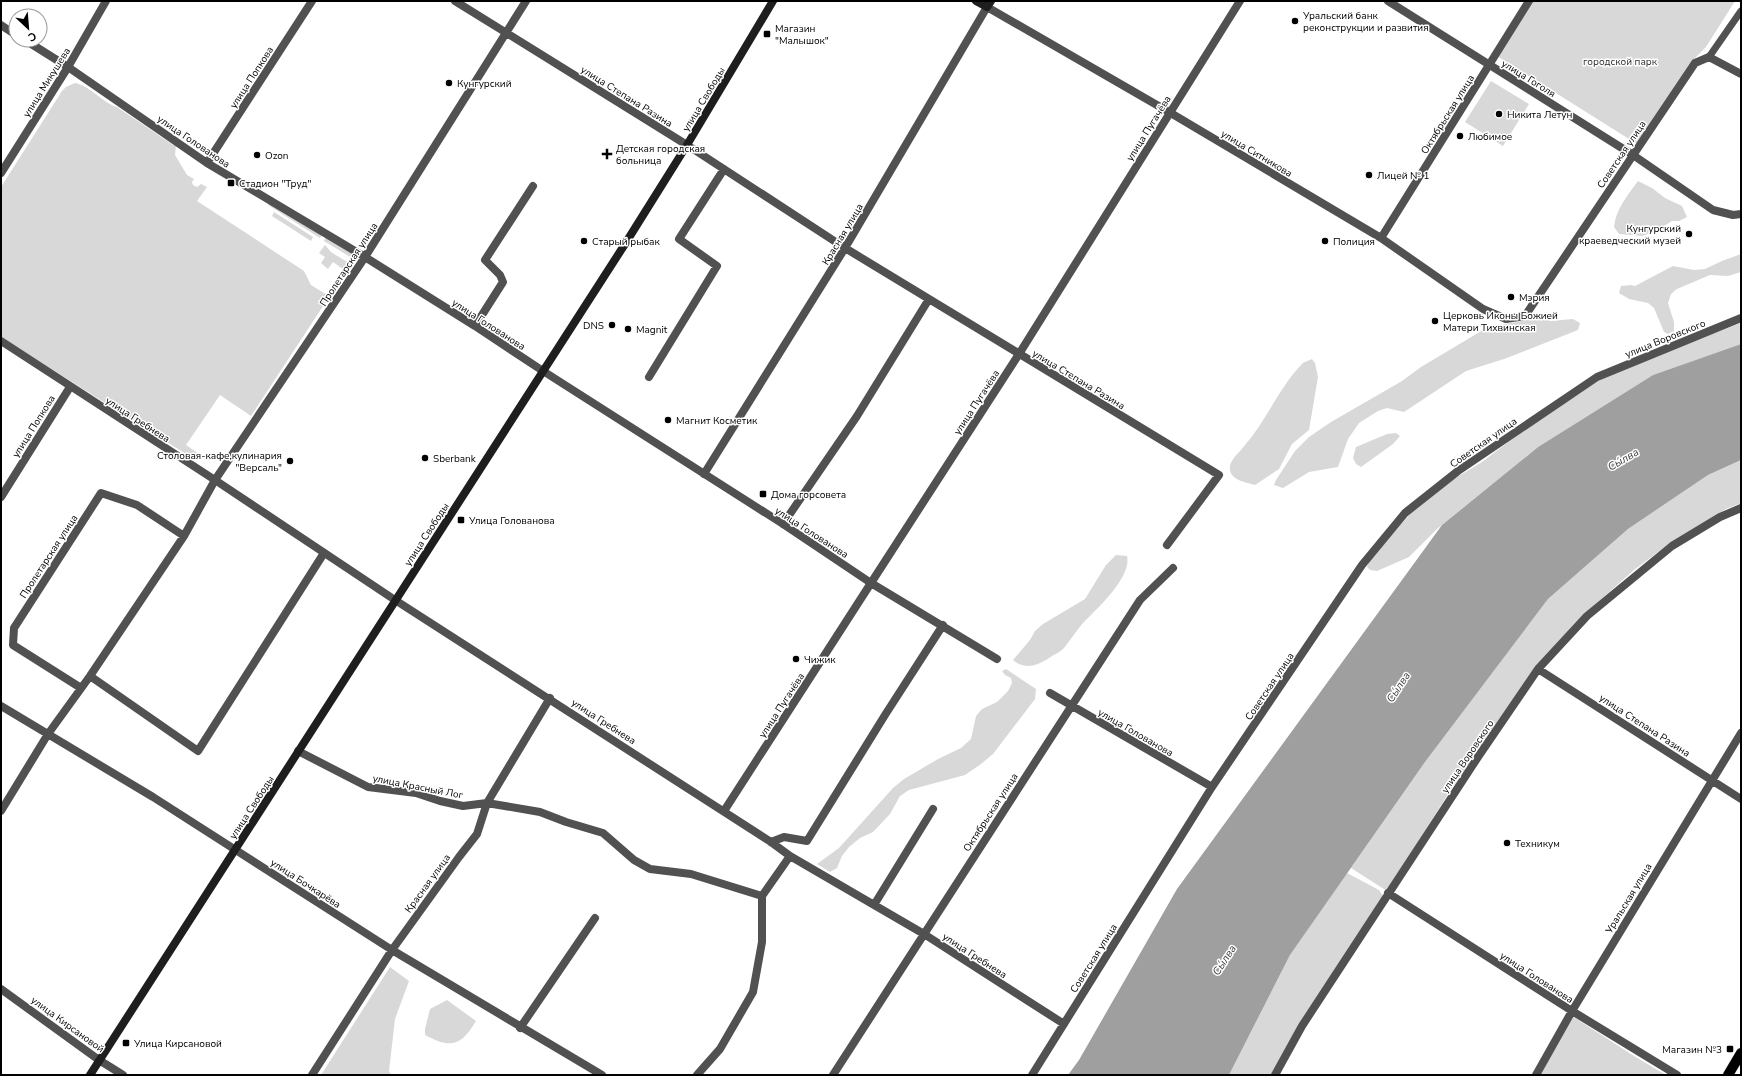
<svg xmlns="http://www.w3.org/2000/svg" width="1742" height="1076" viewBox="0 0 1742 1076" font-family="'Nunito Sans',sans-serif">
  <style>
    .green { fill: #d8d8d8 }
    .water { fill: #9f9f9f }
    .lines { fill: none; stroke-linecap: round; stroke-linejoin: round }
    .primary-casing { stroke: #dbdbdb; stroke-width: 11 }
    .pedestrian { stroke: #515151; stroke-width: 7 }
    .minor { stroke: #515151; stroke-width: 8 }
    .tertiary { stroke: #515151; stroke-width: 8 }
    .secondary { stroke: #1e1e1e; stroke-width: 8 }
    .primary { stroke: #000; stroke-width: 10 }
    .poi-dot { fill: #000; stroke: #fff; stroke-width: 1.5 }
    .labels { text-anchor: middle; stroke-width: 3; stroke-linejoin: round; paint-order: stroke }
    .poi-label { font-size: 10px; fill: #000; stroke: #fff; text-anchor: start }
    .park-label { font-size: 10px; fill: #2f2f2f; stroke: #fff }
    .street-label { font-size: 10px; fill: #000; stroke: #fff }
    .water-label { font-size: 11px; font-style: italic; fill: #404040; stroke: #fff }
  </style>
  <rect width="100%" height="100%" fill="#fff"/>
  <path class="green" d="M1532 1H1735L1706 47 1695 58 1637 144 1497 56Z
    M1491 81 1529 104 1503 146 1465 122Z
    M75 83C91 86 101 102 117 107L173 145H176L175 155 187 175 194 179 192 182 193 185 197 187 201 184 207 187 197 201 304 271 311 285 327 295V300L251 416 220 395 186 445 199 454 196 457 189 456 1 337V187L62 91 66 87Z
    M1638 181 1652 188 1665 198 1682 206 1687 217 1679 221H1672L1658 230 1642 236 1619 234 1614 227C1616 209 1627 196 1638 181Z
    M271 202 323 234 320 238 268 205Z
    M274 212 313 237 311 241 272 216Z
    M326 237 354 255 352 258 324 241Z
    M325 245 331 252 352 265 347 272 333 262 328 269 321 263 325 257 319 253Z
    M1741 254V272L1728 276 1710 275 1677 289 1671 294 1668 303 1674 322V331L1668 334 1664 332 1654 308 1648 303 1629 299 1619 293 1621 286 1631 285 1635 286 1673 266 1694 270 1705 269 1722 261Z
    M1538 318 1551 321 1573 319 1580 323 1578 330 1504 359 1466 371 1404 412 1387 408 1378 411 1359 423 1348 439 1338 467 1309 472 1283 488 1274 485 1276 480 1295 451 1309 437 1331 422 1402 381 1421 367 1478 333 1489 327Z
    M1741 323V344L1653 375 1538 447 1437 529 1409 557 1377 571 1370 570 1367 567 1370 558 1414 510 1444 485 1482 462 1524 430 1600 380 1620 370Z
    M1312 359 1315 363 1318 377 1309 430 1292 444 1279 469 1255 485C1246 482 1232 481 1230 470 1228 461 1240 452 1245 445 1266 421 1279 388 1301 365 1303 362 1308 361 1312 359Z
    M1396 433 1400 436 1393 444 1361 467 1356 464 1353 458 1356 447 1387 434Z
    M1741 460V503L1726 509 1666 546 1634 570 1579 619 1534 668 1448 794 1387 891 1351 868 1425 762 1548 599 1628 529 1708 475Z
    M1116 555 1127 556C1132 577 1097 609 1083 623 1076 631 1071 639 1064 648 1061 651 1056 654 1052 656 1039 665 1026 671 1013 660L1030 640 1035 631 1043 624 1085 599 1106 565Z
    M1006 669 1036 689 1035 699 993 754 981 764 965 775 909 790 900 796 890 814 873 832 860 838 849 847 842 856 837 868 830 872 817 864 839 848 893 788 904 779 938 759 961 748 971 739 976 716 982 709 997 702 1008 691 1012 683 1011 678 1005 675 1002 671Z
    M1347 873 1379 890 1383 896 1274 1075H1229L1290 955Z
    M390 967 409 981 395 1019 389 1071 391 1075H321Z
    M447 1000 476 1021C461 1046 451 1049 425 1035V1029L430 1009Z
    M1572 1016 1634 1056 1666 1075H1540Z"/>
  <path class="water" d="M1741 344V460L1708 475 1628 529 1548 599 1425 762 1290 955 1229 1075H1068L1079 1060 1177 889 1442 525 1538 447 1653 375Z"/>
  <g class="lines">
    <defs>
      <path id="primary" d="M1728 1075 1741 1053"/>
    </defs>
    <use href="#primary" class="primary-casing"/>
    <path class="pedestrian" d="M1709 57 1741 11"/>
    <path class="minor" d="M455 1 687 145 845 248 1219 475 1167 545
      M1 25 16 35
      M25 40 68 67 207 163 365 257 475 326 543 371
      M207 163 312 1
      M1381 238 1529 1
      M475 326 503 282 500 275 485 260 533 186
      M649 377 717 266 679 239 724 169
      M704 474 845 248 987 7 1169 112 1381 238 1483 309 1506 319 1525 316 1695 63 1709 57 1741 74
      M1 497 70 387
      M783 524 857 416 929 299
      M395 600 771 842 790 856 924 934 1064 1024
      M1538 669 1741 799
      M90 676 198 751 324 553
      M81 688 13 645 14 628 101 493 137 505 184 536
      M1050 693 1212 787
      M1 706 153 797 392 950 602 1075
      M298 751 368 787 416 793 440 801 463 806 487 803 540 812 566 822 603 833 634 860 650 869 691 874 762 896
      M1 811 48 734 90 676 184 536 215 480 365 257 526 1
      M724 811 871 583 997 659
      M771 842 784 837 807 841 885 715 943 625
      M1388 893 1572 1011 1677 1075
      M874 905 933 809
      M1 989 99 1060 123 1075
      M520 1028 595 918
      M312 1075 392 950 459 857 477 834 487 803 550 698
      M697 1075 720 1049 753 992 762 942V896L790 856
      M833 1075 1140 600 1173 568
      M1032 1075 1212 787 1362 565 1405 513 1458 471 1597 377 1741 318
      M1275 1075 1302 1026 1478 757 1538 669 1587 616 1672 546 1720 517 1741 508
      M1536 1075 1572 1011 1741 733"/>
    <path class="tertiary" d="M1388 1 1633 155 1713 210 1733 215 1741 214
      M1 173 68 67 106 1
      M1 341 215 480 395 600
      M543 371 783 524 871 583 1019 354 1240 1"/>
    <path class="secondary" d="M976 1 987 7 991 1
      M90 1075 625 244 687 145 773 1"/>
    <use href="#primary" class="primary"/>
  </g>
  <g class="poi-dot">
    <circle cx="1295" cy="21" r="4"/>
    <rect x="763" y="30" width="8" height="8" rx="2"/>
    <circle cx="449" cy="83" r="4"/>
    <circle cx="1499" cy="114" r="4"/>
    <circle cx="1460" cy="136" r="4"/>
    <path d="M605 148h4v4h4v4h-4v4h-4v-4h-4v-4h4z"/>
    <circle cx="257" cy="155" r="4"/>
    <circle cx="1369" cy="175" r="4"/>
    <rect x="227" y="179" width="8" height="8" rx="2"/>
    <circle cx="1689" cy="234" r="4"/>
    <circle cx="584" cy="241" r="4"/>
    <circle cx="1325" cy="241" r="4"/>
    <circle cx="1511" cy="297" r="4"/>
    <circle cx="1435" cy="321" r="4"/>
    <circle cx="612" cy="325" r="4"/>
    <circle cx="628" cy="329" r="4"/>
    <circle cx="668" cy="420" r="4"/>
    <circle cx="425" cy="458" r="4"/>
    <circle cx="290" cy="461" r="4"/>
    <rect x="759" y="490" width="8" height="8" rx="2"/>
    <rect x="457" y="516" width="8" height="8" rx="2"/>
    <circle cx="796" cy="659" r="4"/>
    <circle cx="1507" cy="843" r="4"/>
    <rect x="122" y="1039" width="8" height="8" rx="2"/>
    <rect x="1726" y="1045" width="8" height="8" rx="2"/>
  </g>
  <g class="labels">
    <g class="poi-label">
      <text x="1303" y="19">Уральский банк<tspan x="1303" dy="12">реконструкции и развития</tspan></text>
      <text x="775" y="32">Магазин<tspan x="775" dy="12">"Малышок"</tspan></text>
      <text x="457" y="87">Кунгурский</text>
      <text x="1507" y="118">Никита Летун</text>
      <text x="1468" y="140">Любимое</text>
      <text x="616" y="152">Детская городская<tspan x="616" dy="12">больница</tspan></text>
      <text x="265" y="159">Ozon</text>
      <text x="1377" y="179">Лицей № 1</text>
      <text x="239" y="187">Стадион "Труд"</text>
      <text x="1681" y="232" text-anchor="end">Кунгурский<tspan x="1681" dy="12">краеведческий музей</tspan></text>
      <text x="592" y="245">Старый рыбак</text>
      <text x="1333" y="245">Полиция</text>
      <text x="1519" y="301">Мэрия</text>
      <text x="1443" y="319">Церковь Иконы Божией<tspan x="1443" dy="12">Матери Тихвинская</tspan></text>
      <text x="604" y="329" text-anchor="end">DNS</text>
      <text x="636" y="333">Magnit</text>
      <text x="676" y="424">Магнит Косметик</text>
      <text x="282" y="459" text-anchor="end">Столовая-кафе,кулинария<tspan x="282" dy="12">"Версаль"</tspan></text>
      <text x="433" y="462">Sberbank</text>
      <text x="771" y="498">Дома горсовета</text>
      <text x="469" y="524">Улица Голованова</text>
      <text x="804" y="663">Чижик</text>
      <text x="1515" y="847">Техникум</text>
      <text x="134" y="1047">Улица Кирсановой</text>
      <text x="1722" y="1053" text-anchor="end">Магазин №3</text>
    </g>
    <g class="park-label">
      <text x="1620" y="65">городской парк</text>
    </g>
    <g class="street-label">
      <text transform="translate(251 77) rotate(-57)" y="4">улица Попкова</text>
      <text transform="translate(1529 78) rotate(32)" y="4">улица Гоголя</text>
      <text transform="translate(46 82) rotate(-58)" y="4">улица Микушева</text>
      <text transform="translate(627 96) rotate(32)" y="4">улица Степана Разина</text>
      <text transform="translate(703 99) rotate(-59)" y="4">улица Свободы</text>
      <text transform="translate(1447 114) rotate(-58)" y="4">Октябрьская улица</text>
      <text transform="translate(1148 128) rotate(-58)" y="4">улица Пугачёва</text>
      <text transform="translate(194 141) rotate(34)" y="4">улица Голованова</text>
      <text transform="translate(1257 153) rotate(31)" y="4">улица Ситникова</text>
      <text transform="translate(1621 154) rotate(-56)" y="4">Советская улица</text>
      <text transform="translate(842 234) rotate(-59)" y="4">Красная улица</text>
      <text transform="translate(348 264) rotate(-57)" y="4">Пролетарская улица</text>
      <text transform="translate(489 324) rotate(33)" y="4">улица Голованова</text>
      <text transform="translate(1665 338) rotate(-22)" y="4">улица Воровского</text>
      <text transform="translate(1079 379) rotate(31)" y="4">улица Степана Разина</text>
      <text transform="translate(976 402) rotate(-57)" y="4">улица Пугачёва</text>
      <text transform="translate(138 419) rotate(33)" y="4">улица Гребнева</text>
      <text transform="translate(33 426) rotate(-58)" y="4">улица Попкова</text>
      <text transform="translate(1483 442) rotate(-35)" y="4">Советская улица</text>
      <text transform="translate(812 532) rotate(33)" y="4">улица Голованова</text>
      <text transform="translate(426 534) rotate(-57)" y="4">улица Свободы</text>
      <text transform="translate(48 556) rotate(-57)" y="4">Пролетарская улица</text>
      <text transform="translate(1269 686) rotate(-56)" y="4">Советская улица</text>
      <text transform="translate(781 705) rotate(-57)" y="4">улица Пугачёва</text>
      <text transform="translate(604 721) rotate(33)" y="4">улица Гребнева</text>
      <text transform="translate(1645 725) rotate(33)" y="4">улица Степана Разина</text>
      <text transform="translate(1136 732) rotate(30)" y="4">улица Голованова</text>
      <text transform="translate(1467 756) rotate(-56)" y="4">улица Воровского</text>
      <text transform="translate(418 786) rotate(11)" y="4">улица Красный Лог</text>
      <text transform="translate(251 807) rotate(-57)" y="4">улица Свободы</text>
      <text transform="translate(990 812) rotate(-57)" y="4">Октябрьская улица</text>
      <text transform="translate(306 883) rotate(33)" y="4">улица Бочкарёва</text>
      <text transform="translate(427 883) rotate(-54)" y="4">Красная улица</text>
      <text transform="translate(1628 898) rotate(-59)" y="4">Уральская улица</text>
      <text transform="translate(975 955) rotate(33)" y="4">улица Гребнева</text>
      <text transform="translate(1093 958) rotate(-58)" y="4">Советская улица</text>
      <text transform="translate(1537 977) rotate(33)" y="4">улица Голованова</text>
      <text transform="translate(68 1024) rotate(36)" y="4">улица Кирсановой</text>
    </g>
    <g class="water-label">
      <text transform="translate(1623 459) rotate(-30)" y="4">Сы́лва</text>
      <text transform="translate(1398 687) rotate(-57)" y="4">Сы́лва</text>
      <text transform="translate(1224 960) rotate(-57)" y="4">Сы́лва</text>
    </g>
  </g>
  <rect width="1742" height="1076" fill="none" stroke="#000000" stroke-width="4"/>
  <g transform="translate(28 28) rotate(154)"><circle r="19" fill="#ffffff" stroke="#999999"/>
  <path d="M0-3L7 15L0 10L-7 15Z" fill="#000000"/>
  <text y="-6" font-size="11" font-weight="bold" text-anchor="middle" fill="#000000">С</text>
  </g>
</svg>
